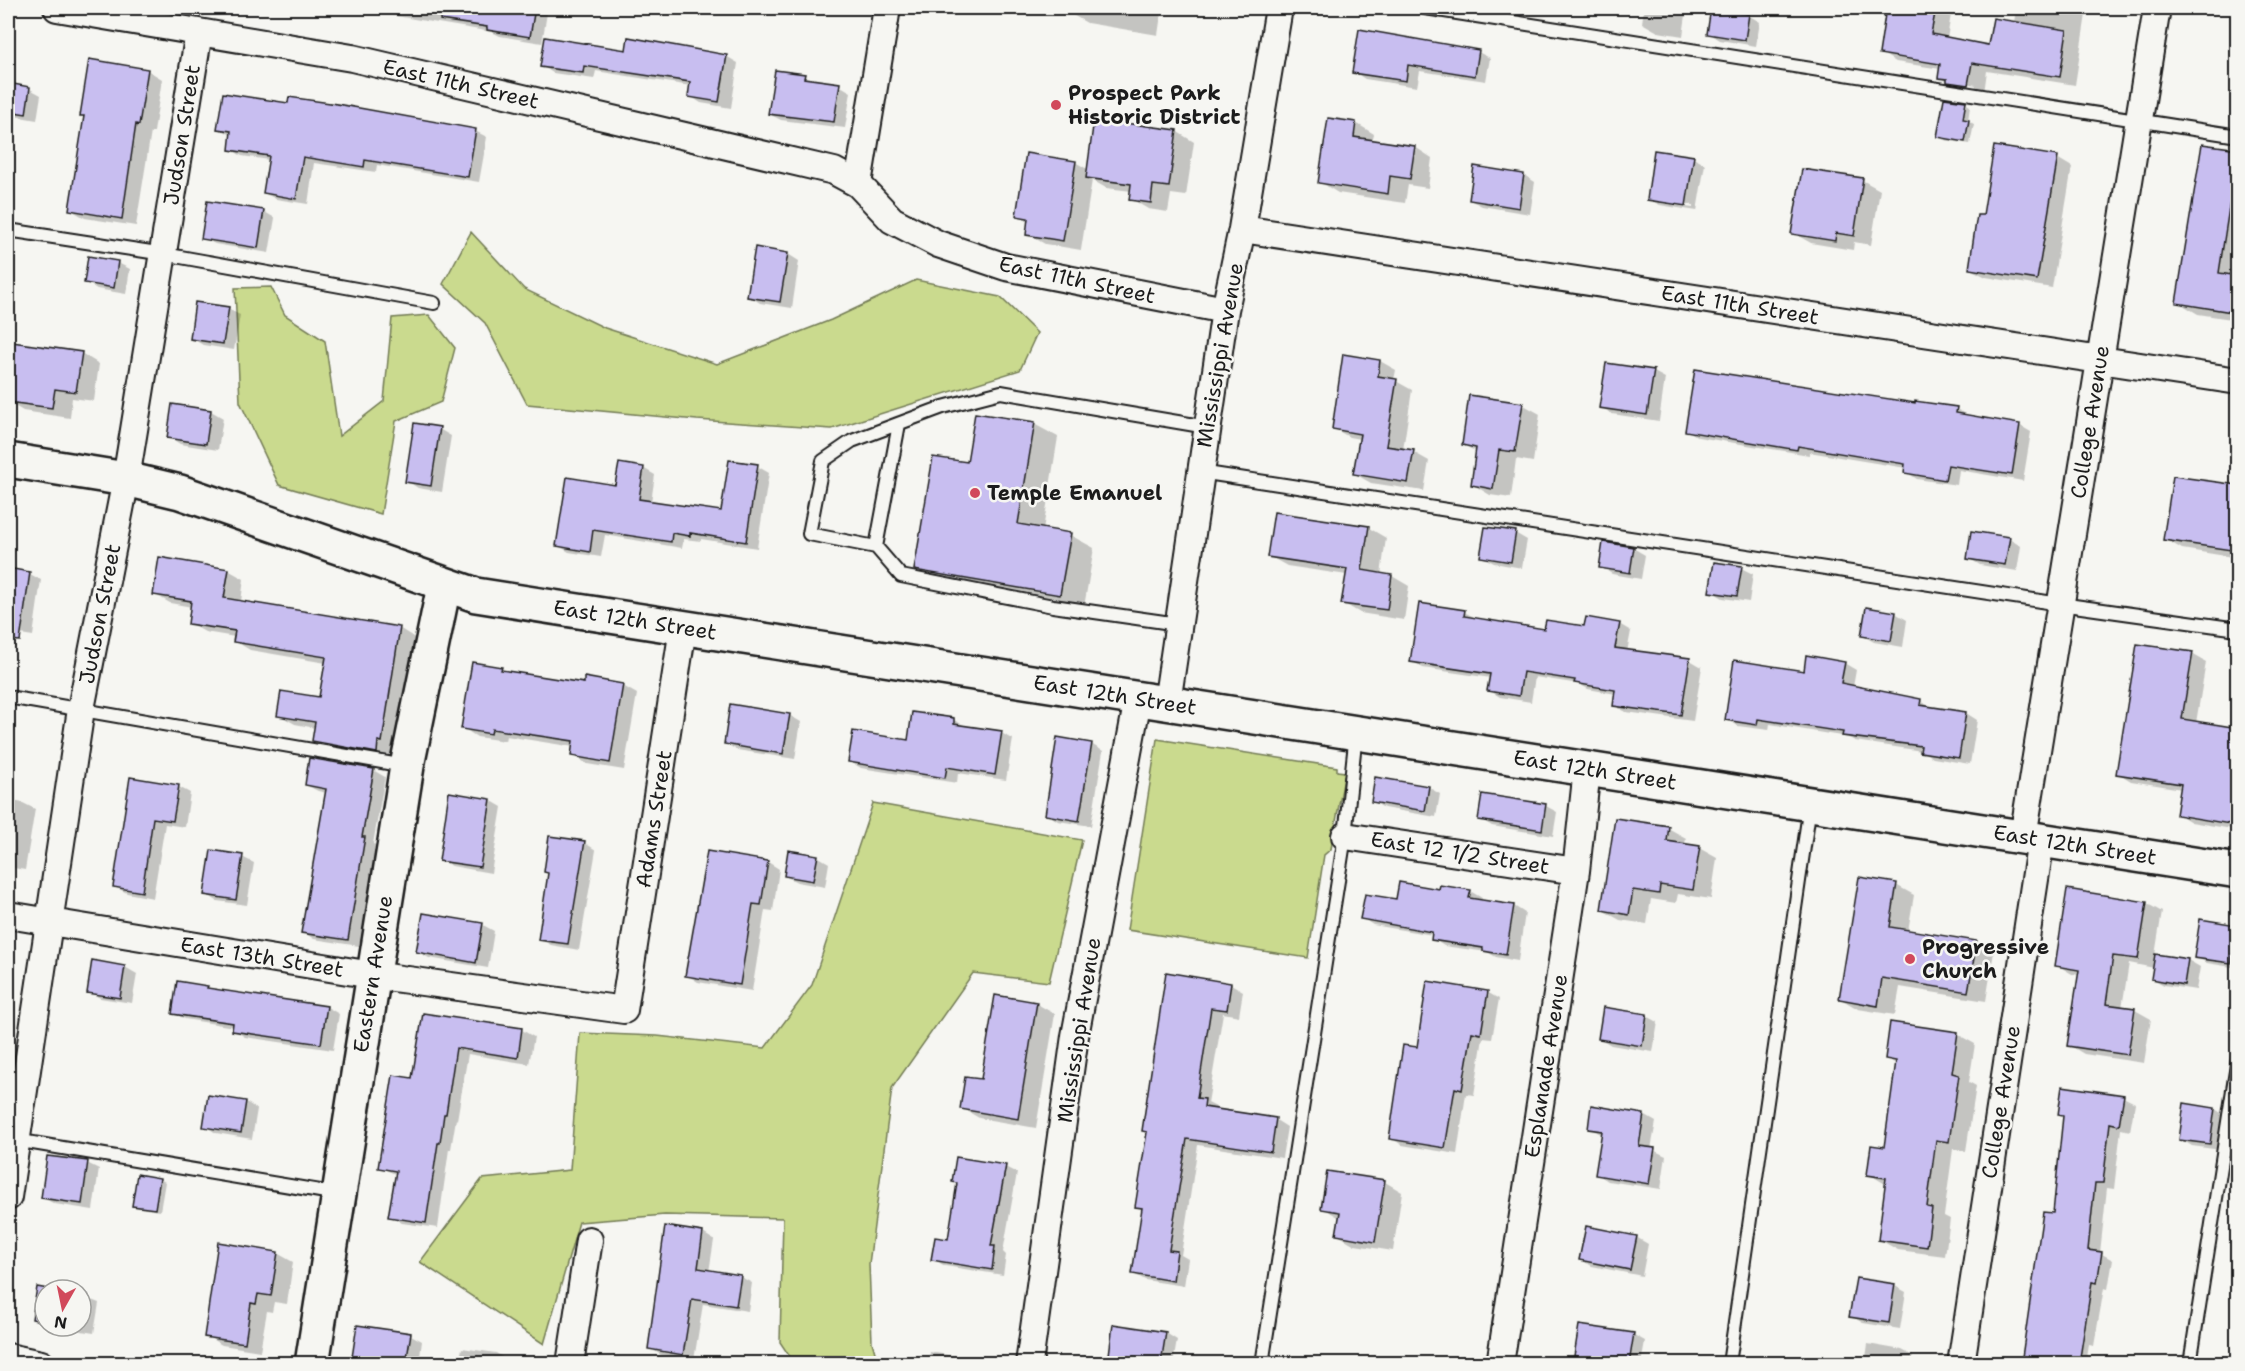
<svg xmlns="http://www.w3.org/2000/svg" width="2245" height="1371" viewBox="0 0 2245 1371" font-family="'Shantell Sans',sans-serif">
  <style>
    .green { fill: #cada8e; stroke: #737b55; stroke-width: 1.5 }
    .shadow { fill: #0003; fill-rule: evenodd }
    .building { fill: #c8bef0; stroke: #1c1c1c; stroke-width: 1.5 }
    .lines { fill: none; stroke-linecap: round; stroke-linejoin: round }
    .lane-casing { stroke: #1c1c1c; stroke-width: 16 }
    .street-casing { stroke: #1c1c1c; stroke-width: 30 }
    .secondary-casing { stroke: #1c1c1c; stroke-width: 38 }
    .lane { stroke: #f6f6f2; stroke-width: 12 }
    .street { stroke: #f6f6f2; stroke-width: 26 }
    .secondary { stroke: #f6f6f2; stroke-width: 33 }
    .poi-dot { fill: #d1495b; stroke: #f6f6f2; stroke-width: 2 }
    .labels { text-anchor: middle; stroke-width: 5; stroke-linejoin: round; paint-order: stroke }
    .street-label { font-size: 21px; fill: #1c1c1c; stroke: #f6f6f2 }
    .poi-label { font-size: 21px; font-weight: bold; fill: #1c1c1c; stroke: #f6f6f2; text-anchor: start }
  </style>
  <rect width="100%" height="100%" fill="#f6f6f2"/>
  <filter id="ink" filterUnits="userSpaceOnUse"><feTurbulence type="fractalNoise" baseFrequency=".0167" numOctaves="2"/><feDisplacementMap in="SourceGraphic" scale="12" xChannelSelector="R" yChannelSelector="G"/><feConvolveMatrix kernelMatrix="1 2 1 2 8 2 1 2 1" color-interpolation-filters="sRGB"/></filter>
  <g filter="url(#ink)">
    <path class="green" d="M471 232 524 289 605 328 717 364 831 320 916 280 1000 297 1037 333 1020 370 832 429 697 420 527 404 485 323 443 284Z
      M271 287 285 315 325 341 339 436 384 401 392 318 429 315 455 348 441 402 396 421 381 514 279 485 240 402 235 288Z
      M1157 739 1337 767V771L1345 772 1331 849 1324 855 1308 958 1127 930Z
      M873 803 1082 840 1049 982 973 973 892 1088 869 1264 872 1342 878 1363H794L780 1342 783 1218 665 1215 579 1222 544 1344 420 1262 482 1179 570 1170 580 1033 657 1036 765 1048 812 985Z"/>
    <path class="shadow" d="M368 8H537L547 13 542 43 500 36 492 32 378 13Z
      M1070 8H1162L1158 35 1087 23 1069 13Z
      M1644 8H1687L1683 36 1658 32 1642 23Z
      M1882 8H1952L1947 39 1989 47 2014 23 2016 8H2087L2075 85 1987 71 1984 93 1955 86 1940 77 1941 69 1896 62 1881 53 1887 10ZM1954 81 1976 85 1975 88 1954 84Z
      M1748 15 1760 22 1756 46 1720 40 1709 33Z
      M628 51 726 56 738 63 731 108 701 103 690 96 691 86 596 71 594 79 553 73 542 66Z
      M1478 52 1490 58 1486 81 1420 71 1417 87 1365 79 1354 72Z
      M147 70 162 79 154 132H151L136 226 85 218 71 210 85 117Z
      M2238 73V108L2232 105Z
      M804 76 812 81 839 85 851 92 845 128 781 120 769 114Z
      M8 85 30 89 41 95 37 120 8 115Z
      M1965 103 1970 106 1968 121 1974 124 1970 144 1944 140 1939 136Z
      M289 105 475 131 487 137 479 182 377 165 376 172 314 163 308 204 276 199 264 193 270 160 242 156 230 149 231 135 219 128Z
      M1329 120 1356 123 1374 134 1372 141 1415 147 1432 158 1428 188 1408 185 1405 203 1338 193 1320 182Z
      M1176 131 1194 142 1186 196 1171 194 1168 212 1148 209 1131 199 1132 191 1106 188 1092 180 1081 250 1045 244 1027 234 1029 222 1018 215 1075 162 1089 170Z
      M2238 151V320L2198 314 2178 302Z
      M1693 158 1705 164 1697 211 1660 205 1648 199ZM1659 200 1693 205V208L1659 203Z
      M2057 158 2072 167 2052 288 1986 277 1970 269 1984 217Z
      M1524 175 1535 182 1530 214 1482 206 1470 200Z
      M1862 180 1880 190 1871 245 1854 242 1853 250 1811 243 1793 233Z
      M263 211 275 218 269 253 215 244 203 238Z
      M788 254 799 261 792 308 760 303 749 296Z
      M89 258 118 263 130 269 126 294 97 289 85 282Z
      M228 309 240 315 234 350 203 345 191 338Z
      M13 344 81 353 99 364 94 401 72 398 70 418 23 411 8 402V384Z
      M1345 356 1380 361 1396 370 1394 380 1412 390 1403 450 1413 452 1429 461 1424 491 1371 483 1355 474 1360 439 1349 437 1333 428Z
      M1608 364 1654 372 1665 378 1659 421 1612 414 1601 407Z
      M1522 404 1540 414 1533 462 1516 459 1511 498 1490 495 1472 484 1477 452 1463 445Z
      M174 405 211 411 223 418 218 450 180 444 169 437Z
      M1916 405 1956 409 1968 415 2019 425 2031 432 2023 481 1959 470 1957 485 1917 479 1906 472V468L1809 452V455L1698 437 1687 430Z
      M1034 424 1058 437 1043 530 1070 535 1094 548 1084 607 939 583 916 569 968 464Z
      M439 429 451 436 442 492 418 488 407 481Z
      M757 466 769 473 757 548 701 539V541L684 539 682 548 605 535 601 557 569 552 557 545 617 486 643 468 655 475 651 502 722 513Z
      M2238 487V558L2182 549 2165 539Z
      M1369 528 1386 538 1381 575 1392 576 1409 586 1404 620 1360 613 1343 603 1347 575 1287 566 1269 556Z
      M1515 533 1527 540 1522 568 1494 563 1482 557Z
      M2009 539 2021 546 2017 571 1980 565 1968 558Z
      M1633 548 1645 555 1641 579 1612 574 1601 567Z
      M1741 568 1753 574 1749 602 1723 598 1711 591Z
      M8 570 30 574 41 580 33 636 8 632Z
      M228 570 244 579 241 602 399 628 415 638 398 750 392 761 329 750 313 741 315 728 295 724 279 715 321 698 326 663 250 650 235 641V637L205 632 189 623 192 607 170 603 154 594Z
      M1464 612 1476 618 1546 631 1619 624 1631 631 1627 652 1690 660 1702 667 1693 721 1626 712 1615 706 1616 694 1588 689 1579 684 1535 677 1531 702 1500 697 1489 690 1491 678 1423 668 1412 661Z
      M1895 613 1907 620 1903 647 1874 642 1863 636Z
      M2192 654 2206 662 2196 723 2238 730V830L2191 822 2178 814 2182 789 2131 781 2118 773Z
      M1844 663 1856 670 1853 687 1920 700 1931 708 1966 713 1977 720 1970 764 1933 758 1922 751 1855 741 1847 737 1770 724 1769 730 1738 726 1727 719 1805 673Z
      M501 669 507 672 585 685 623 686 637 694 624 770 587 764 573 755 574 747 506 736 505 741 477 737 463 728Z
      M789 715 801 722 795 759 737 750 726 744Z
      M954 720 967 727 1001 733 1013 739 1006 780 958 773 957 783 861 768 849 761 909 741Z
      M1091 744 1103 751 1091 826 1058 821 1047 814Z
      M373 770 385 777 373 844 376 845 359 946 314 939 303 932 327 793 318 791 306 785Z
      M131 779 179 787 190 793 185 827 165 824 153 898 127 893 115 887Z
      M1428 787 1440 794 1436 817 1384 808 1372 801Z
      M8 800 23 803 35 809 25 870 8 867Z
      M490 800 502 807 491 873 452 866 440 860Z
      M1546 806 1557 812 1553 836 1492 826 1480 819Z
      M1668 828 1686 838 1685 845 1699 848 1717 858 1711 899 1678 894 1676 903 1651 899 1647 924 1620 920 1602 910Z
      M551 837 585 843 596 850 579 950 551 945 539 939 550 874Z
      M817 856 829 863 825 887 797 882 785 876Z
      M242 857 254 863 247 905 217 901 206 894Z
      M768 862 779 869 773 911 765 910 752 991 698 982 687 975Z
      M1896 885 1914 895 1908 931 1976 942 1994 952 1986 1001 1900 987 1895 1015 1858 1009 1841 999Z
      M1440 891H1470L1482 898 1481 901 1514 906 1525 913 1518 961 1496 957 1487 952 1444 946 1433 939V935L1373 925 1362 918 1397 901Z
      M2146 903 2162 912 2155 955 2188 960 2200 967 2196 990 2164 985 2153 979 2154 968 2129 963 2122 1008 2135 1010 2151 1019 2144 1063 2084 1054 2069 1045 2080 975 2072 974 2057 965Z
      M483 925 494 931 488 968 429 958 418 952Z
      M2236 927 2238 968 2207 963 2196 957Z
      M93 962 125 967 137 974 132 1003 100 998 89 992Z
      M1168 974 1231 984 1243 991 1239 1016 1223 1013 1208 1103 1216 1107V1110L1276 1120 1287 1127 1282 1158 1198 1145 1181 1255 1188 1259 1184 1286 1145 1280 1134 1274 1144 1210 1136 1206 1148 1133 1144 1130Z
      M207 987 211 990 327 1007 339 1014 333 1050 245 1037 234 1030V1027L185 1019 173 1013Z
      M1487 992 1499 999 1492 1039 1483 1038 1474 1095 1466 1094 1457 1154 1402 1145 1391 1138 1418 1048Z
      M996 997 1037 1004 1055 1014 1036 1128 979 1118 962 1108 982 1081Z
      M424 1014 522 1030 534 1037 529 1064 468 1054 457 1120 456 1119 451 1149H449L438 1228 402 1223 390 1216 397 1175 380 1167 413 1080Z
      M1647 1016 1658 1022 1653 1052 1611 1045 1599 1038Z
      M1957 1034 1975 1044 1969 1082 1976 1086 1966 1151 1953 1149 1944 1216 1950 1219 1945 1256 1898 1250 1880 1240 1887 1185 1869 1174 1885 1149 1897 1065 1887 1058Z
      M2123 1097 2135 1103 2130 1131 2121 1129 2114 1189 2107 1188 2100 1253 2113 1260 2108 1289 2104 1288 2094 1346 2089 1345 2086 1364H2022L2037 1274 2034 1272 2039 1243 2054 1215 2064 1117 2059 1114Z
      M246 1102 257 1109 252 1139 216 1133 205 1126Z
      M1592 1107 1644 1115 1656 1122 1651 1149 1666 1156 1661 1189 1608 1181 1597 1174 1603 1135 1589 1128Z
      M2215 1109 2226 1116 2221 1150 2192 1146 2180 1139Z
      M87 1163 99 1169 93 1210 55 1204 43 1198Z
      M1005 1167 1017 1173 1003 1252 1006 1255 1003 1275 945 1266 933 1259 950 1241 958 1185 953 1182Z
      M160 1179 165 1182 160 1211 139 1208 134 1205Z
      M1385 1182 1402 1192 1393 1251 1355 1245 1338 1235 1340 1218 1323 1208Z
      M703 1233 714 1240 709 1272 741 1277 752 1283 748 1311 703 1304 694 1360 661 1355 650 1348Z
      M1636 1237 1648 1244 1642 1276 1592 1266 1581 1260Z
      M277 1253 293 1262 287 1304 274 1302 272 1312 267 1311 260 1351 222 1345 206 1336Z
      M1895 1286 1906 1292 1900 1329 1863 1323 1851 1316Z
      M81 1296 99 1303 94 1333 49 1326H81Z
      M358 1326 411 1335 422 1341 419 1364H352Z
      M1580 1326 1634 1335 1645 1341 1641 1364H1574Z
      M1166 1333 1177 1340 1173 1364H1122V1361L1110 1354Z
      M1868 1344 1902 1350 1913 1356 1912 1364H1865Z
      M462 1348 496 1353 507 1360V1364H459Z
      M930 1352 978 1360 985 1364H928Z"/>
    <path class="building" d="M441 8H535L530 37 487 30V27L440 20Z
      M1711 8 1749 14 1745 40 1707 34Z
      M1886 8H1936L1931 34 1988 45 1993 18 2067 30 2060 77 1972 63 1968 85 1947 82V79L1938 78 1940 64 1879 54Z
      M1359 29 1479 50 1475 76 1408 65 1406 81 1352 73Z
      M545 37 626 50 628 37 727 55 719 102 688 97 690 82 584 66 583 73 540 67Z
      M89 59 148 69 139 125 136 124 122 219 69 210 84 116H80Z
      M775 70 805 74 804 78 840 83 834 122 768 114Z
      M8 83 30 87 26 114 8 111Z
      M223 93 288 103 289 97 337 104 476 129 468 177 365 160 364 167 303 157 296 199 263 193 269 156 229 150 231 131 217 129Z
      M1944 98 1966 101 1963 119 1969 120 1965 142 1937 137Z
      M1328 118 1356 122 1354 137 1415 146 1410 179 1390 176 1388 194 1318 183Z
      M1094 119 1177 130 1169 187 1153 185 1151 203 1129 200 1131 184 1086 178Z
      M2202 144 2238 149 2219 273 2238 276V313L2176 303Z
      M1994 146 2058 156 2037 280 1969 269 1977 215H1983Z
      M1654 150 1694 156 1686 206 1647 200Z
      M1026 153 1076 161 1063 241 1026 235 1028 218 1016 216Z
      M1474 166 1524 174 1519 208 1469 200Z
      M1802 169 1863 178 1854 236 1836 233 1835 241 1791 234Z
      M207 201 264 210 258 248 201 239Z
      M755 247 788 253 780 302 747 297Z
      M88 256 118 261 114 288 84 283Z
      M195 302 229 307 223 344 190 339Z
      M12 342 82 352 76 392 55 389 52 408 8 402V374Z
      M1343 354 1380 360 1378 376 1397 379 1386 446 1414 450 1408 483 1353 474 1360 434 1332 429Z
      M1606 363 1654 370 1647 415 1599 408Z
      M1695 369 1915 403V401L1957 407 1956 413 2020 424 2012 475 1948 465 1945 480 1904 473 1905 464 1798 446 1797 450 1685 431Z
      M1469 395 1523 403 1515 452 1499 450 1493 489 1471 485 1476 448 1462 445Z
      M172 404 211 410 206 444 167 438Z
      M975 413 1035 422 1018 524 1071 533 1060 595 914 570 933 457 967 462Z
      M414 423 440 427 431 486 405 482Z
      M729 460 758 464 746 542 690 533V536L672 533 671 542 593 530 590 552 556 546 567 477 615 485 619 463 644 467 639 499 721 511Z
      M2173 476 2238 485V551L2163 540Z
      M1274 512 1369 526 1362 570 1392 575 1387 610 1341 604 1347 569 1267 557Z
      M1485 527 1516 531 1511 562 1480 557Z
      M1971 531 2010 537 2005 565 1967 559Z
      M1603 542 1634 547 1630 573 1599 568Z
      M159 557 229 569 224 598 400 627 382 742 378 741 377 753 312 741 315 722 277 716 281 691 319 697 326 657 233 642 235 631 188 624 191 601 153 595Z
      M1714 562 1742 566 1737 596 1709 592Z
      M8 568 30 572 20 641 8 640Z
      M1419 603 1465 610 1464 616 1544 629 1546 620 1584 626 1586 617 1620 623 1615 648 1690 658 1681 715 1613 706 1615 690 1574 683 1575 680 1523 672 1519 696 1487 691 1490 674 1410 662Z
      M1866 607 1896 612 1891 641 1861 636Z
      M2137 644 2193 652 2182 719 2238 728V774L2230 824 2176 815 2181 784 2116 774Z
      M1806 655 1845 662 1841 683 1921 699 1920 705 1966 712 1959 758 1920 752 1921 746 1842 736 1843 732 1758 719 1757 725 1725 720 1734 660 1804 671Z
      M472 662 502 667 501 670 584 683V677L623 684 610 763 571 756 573 741 492 729 491 734 461 729Z
      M730 704 790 714 783 754 724 744Z
      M912 712 954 718V724L1002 731 995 775 947 767 945 778 848 762 853 731 908 740Z
      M1057 737 1092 743 1079 821 1045 815Z
      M309 758 374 769 362 837H365L348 940 301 933 326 789 305 785Z
      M130 777 179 785 173 821 153 818 142 892 113 887Z
      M1375 777 1429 786 1425 811 1371 802Z
      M449 792 491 799 480 867 439 861Z
      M1482 794 1546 804 1542 830 1478 820Z
      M1615 818 1669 826 1667 841 1700 846 1693 890 1660 885 1659 894 1633 890 1629 915 1601 910Z
      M549 836 585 841 568 944 538 940 548 873 544 872Z
      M211 850 243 855 236 900 204 895Z
      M788 850 818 855 813 881 784 876Z
      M707 851 768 861 761 905 753 904 740 985 685 976Z
      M1859 877 1897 883 1890 927 1977 941 1968 992 1882 978 1878 1006 1839 999Z
      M1399 882 1439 889 1440 885 1471 890 1469 898 1514 905 1506 955 1483 951V948L1431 940 1432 932 1360 919 1365 894 1396 899Z
      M2067 889 2147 902 2138 959 2113 956 2106 1004 2135 1008 2128 1055 2067 1046 2079 970 2055 966Z
      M423 913 483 923 476 963 416 952Z
      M2200 919 2237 925 2231 963 2194 958Z
      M2155 954 2188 959 2184 985 2151 979Z
      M92 960 125 966 120 998 87 993Z
      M1166 972 1231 983 1227 1010 1211 1008 1197 1098 1205 1099 1204 1107 1276 1118 1271 1152 1187 1139 1169 1250 1177 1251 1173 1281 1132 1274 1142 1208 1135 1207 1147 1132 1142 1131Z
      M177 981 208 986 207 988 327 1006 321 1044 232 1031 233 1023 172 1014Z
      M1427 981 1488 991 1481 1034 1472 1032 1462 1090 1455 1088 1445 1148 1389 1139 1403 1045 1417 1047Z
      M995 995 1037 1002 1018 1119 960 1109 965 1077 981 1079Z
      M1603 1007 1647 1014 1642 1046 1598 1039Z
      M423 1013 522 1028 518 1058 456 1048 446 1114H444L440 1143H438L426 1223 388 1217 396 1171 378 1168 393 1075 412 1078Z
      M1890 1022 1958 1032 1952 1073 1959 1075 1949 1142 1936 1140 1927 1207 1932 1208 1927 1247 1878 1240 1886 1178 1867 1175 1871 1145 1884 1147 1896 1061 1885 1059Z
      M2062 1086 2124 1095 2119 1125 2110 1123 2103 1183H2095L2088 1250 2102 1252 2097 1283 2092 1282 2079 1364H2021L2043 1212 2053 1213 2063 1116 2058 1115Z
      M208 1095 246 1101 241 1133 203 1127Z
      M2184 1103 2215 1108 2210 1144 2179 1140Z
      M1591 1105 1644 1114 1639 1146 1655 1148 1649 1184 1595 1175 1602 1131 1588 1129Z
      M47 1156 88 1161 82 1204 41 1198Z
      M956 1157 1006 1165 991 1246H995L992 1270 931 1260 935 1237 948 1239 957 1183 952 1182Z
      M1327 1171 1385 1180 1375 1242 1336 1235 1340 1212 1321 1209Z
      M137 1174 160 1178 155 1209 132 1206Z
      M665 1226 703 1232 698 1268 741 1275 736 1306 692 1299 683 1355 648 1349Z
      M1586 1226 1637 1236 1630 1270 1579 1260Z
      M218 1242 278 1252 271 1296 258 1294 256 1304 251 1303 245 1343 204 1337Z
      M1856 1278 1895 1284 1889 1323 1849 1317Z
      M37 1287 54 1290H45V1322L32 1319Z
      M81 1294 88 1295 83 1327 73 1326H81Z
      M1113 1324 1166 1332 1161 1363 1109 1355Z
      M357 1325 411 1333 406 1364H351Z
      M1579 1325 1634 1333 1629 1364 1574 1356Z"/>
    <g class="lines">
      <defs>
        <path id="lane" d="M1425 8 2238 136
          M8 230 164 254 434 303
          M1200 472 2060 604 2238 629
          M876 547 899 424
          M1178 624 1053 606 901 576 876 547 809 534 823 461 852 441 943 407 1001 392 1207 427
          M8 697 405 766
          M15 1140 338 1194
          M1262 1364 1345 836 1356 733
          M1729 1364 1810 805
          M2190 1364 2238 1058"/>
        <path id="street" d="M57 8 352 58 834 171 858 184 892 220 938 244 1006 267 1225 310
          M858 184 887 8
          M1242 229 2238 381
          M1167 703 1225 310 1242 229 1279 8
          M1345 836 1576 871
          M2023 837 2157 8
          M8 915 372 975 624 1010 683 628
          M8 1197 81 709 126 479 199 32
          M8 1357 41 1364
          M570 1364 589 1240
          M1029 1364 1075 1036 1138 699
          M1500 1364 1576 871 1587 769
          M1961 1364 2041 840"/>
        <path id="secondary" d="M8 460 126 479 180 492 476 595 2238 871
          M312 1364 407 766 444 586"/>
      </defs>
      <use href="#lane" class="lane-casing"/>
      <use href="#street" class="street-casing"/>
      <use href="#secondary" class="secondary-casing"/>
      <use href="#lane" class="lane"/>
      <use href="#street" class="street"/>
      <use href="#secondary" class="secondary"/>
    </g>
  </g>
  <g class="poi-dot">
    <circle cx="1056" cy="105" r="6"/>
    <circle cx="975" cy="493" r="6"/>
    <circle cx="1910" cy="959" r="6"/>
  </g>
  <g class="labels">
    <g class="street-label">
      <text transform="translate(461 84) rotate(13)" y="7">East 11th Street</text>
      <text transform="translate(182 135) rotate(-81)" y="7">Judson Street</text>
      <text transform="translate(1077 280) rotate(12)" y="7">East 11th Street</text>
      <text transform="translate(1740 305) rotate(9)" y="7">East 11th Street</text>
      <text transform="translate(1220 355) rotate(-80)" y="7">Mississippi Avenue</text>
      <text transform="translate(2090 422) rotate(-81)" y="7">College Avenue</text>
      <text transform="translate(100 614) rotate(-79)" y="7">Judson Street</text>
      <text transform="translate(635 620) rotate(9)" y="7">East 12th Street</text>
      <text transform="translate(1115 695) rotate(9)" y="7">East 12th Street</text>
      <text transform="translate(1595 770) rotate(9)" y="7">East 12th Street</text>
      <text transform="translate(654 819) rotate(-81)" y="7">Adams Street</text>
      <text transform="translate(2075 845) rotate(9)" y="7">East 12th Street</text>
      <text transform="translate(1460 853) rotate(9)" y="7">East 12 1/2 Street</text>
      <text transform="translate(262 957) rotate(9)" y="7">East 13th Street</text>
      <text transform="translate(373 974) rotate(-81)" y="7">Eastern Avenue</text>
      <text transform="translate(1079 1030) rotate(-81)" y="7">Mississippi Avenue</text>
      <text transform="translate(1546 1066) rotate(-81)" y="7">Esplanade Avenue</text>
      <text transform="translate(2001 1102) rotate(-81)" y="7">College Avenue</text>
    </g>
    <g class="poi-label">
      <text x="1068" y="100">Prospect Park<tspan x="1068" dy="24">Historic District</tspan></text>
      <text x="987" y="500">Temple Emanuel</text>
      <text x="1922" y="954">Progressive<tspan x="1922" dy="24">Church</tspan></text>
    </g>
  </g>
  <rect width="2245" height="1371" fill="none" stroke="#f6f6f2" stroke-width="30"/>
  <rect x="15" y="15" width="2215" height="1341" fill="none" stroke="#1c1c1c" stroke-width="2" filter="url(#ink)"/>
  <g transform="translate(63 1308) rotate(189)"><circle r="28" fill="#f6f6f2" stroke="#9f9f9c" stroke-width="1.5"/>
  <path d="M0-4.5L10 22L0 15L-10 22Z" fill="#d1495b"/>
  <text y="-9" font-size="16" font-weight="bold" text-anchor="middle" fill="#1c1c1c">N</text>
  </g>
</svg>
